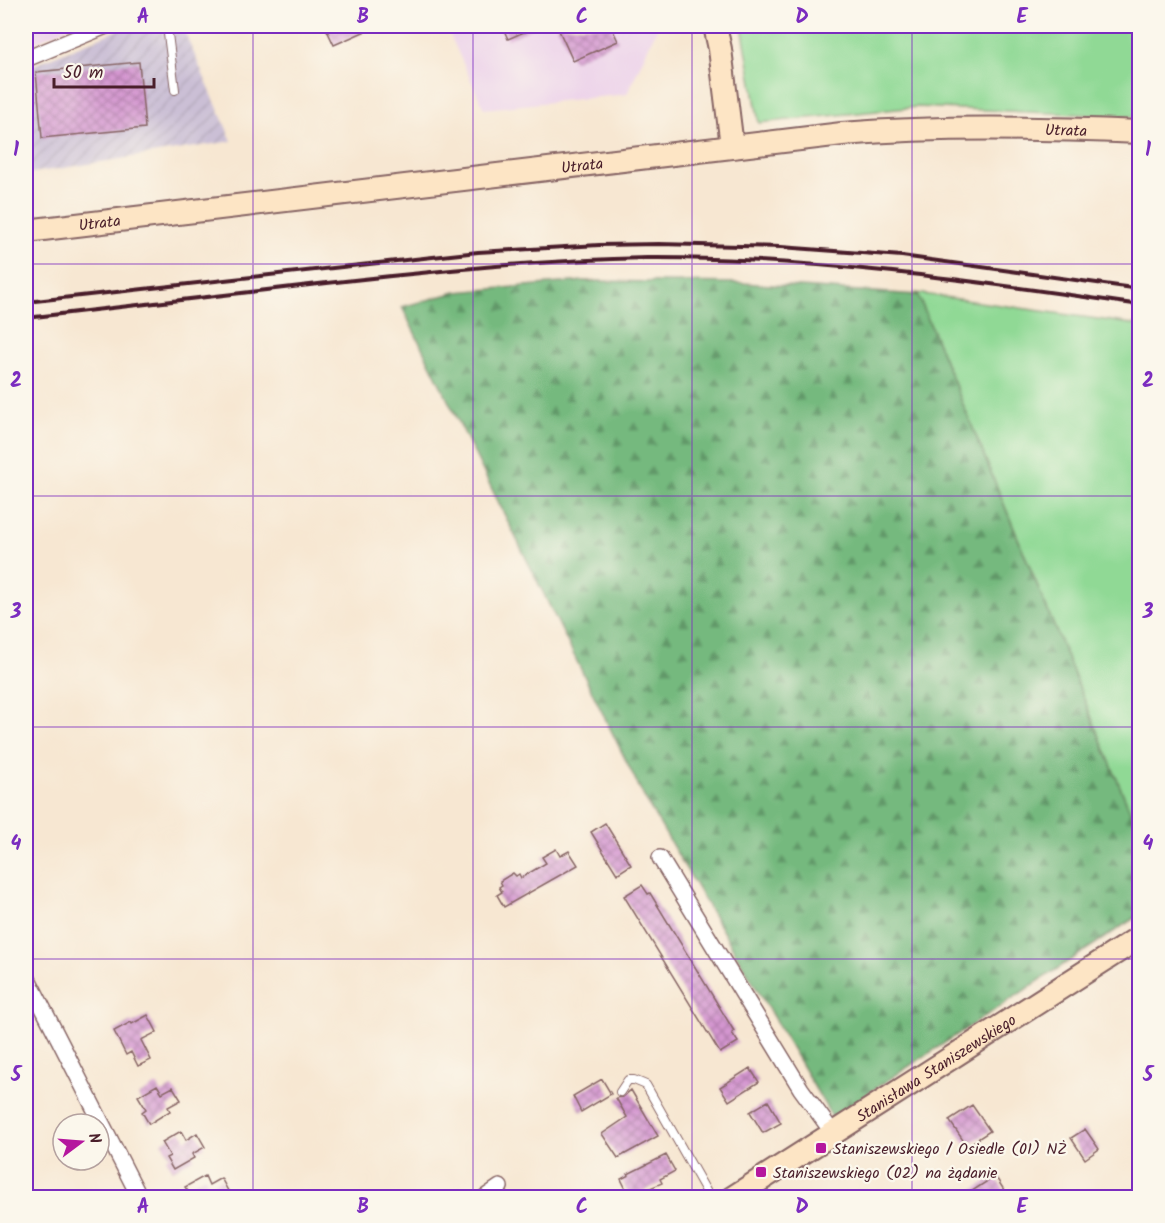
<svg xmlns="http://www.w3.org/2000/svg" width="1165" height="1223" viewBox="0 0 1165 1223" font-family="Kalam,sans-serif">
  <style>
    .built { fill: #ecd1ea }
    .industrial { fill: url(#industrial-furrows) }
    .grass { fill: #90d995; stroke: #6d7c60; stroke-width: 1.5 }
    .forest { fill: url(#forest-firs); stroke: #5f6c54; stroke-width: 1.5 }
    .building { fill: url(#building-cross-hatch) }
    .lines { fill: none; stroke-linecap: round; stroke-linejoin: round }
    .lane-casing { stroke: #876565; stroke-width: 10 }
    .street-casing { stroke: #876565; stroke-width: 18 }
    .secondary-casing { stroke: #876565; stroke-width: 26 }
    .lane { stroke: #fff; stroke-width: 8 }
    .street { stroke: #fff; stroke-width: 15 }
    .secondary { stroke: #fde5c5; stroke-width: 22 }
    .rail { stroke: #4a1f2b; stroke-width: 4 }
    .grid { fill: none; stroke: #7b2cbf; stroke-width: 1.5; stroke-opacity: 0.55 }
    .poi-dot { fill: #b5179e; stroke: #fbf7ec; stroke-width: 2 }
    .labels { text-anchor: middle; stroke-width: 4.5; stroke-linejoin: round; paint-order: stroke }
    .street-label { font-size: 16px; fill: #4a1f2b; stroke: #fbf7ec }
    .poi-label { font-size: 16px; fill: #4a1f2b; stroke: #fbf7ec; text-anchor: start }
    .neatline { fill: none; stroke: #7b2cbf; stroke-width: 2 }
    .grid-label { font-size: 20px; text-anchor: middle; font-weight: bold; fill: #7b2cbf }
  </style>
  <defs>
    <pattern id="industrial-furrows" width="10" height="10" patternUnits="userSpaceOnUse" patternTransform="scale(1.5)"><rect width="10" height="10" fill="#cbbfd5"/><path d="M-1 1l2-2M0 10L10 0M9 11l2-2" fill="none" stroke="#b0a4b7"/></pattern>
    <pattern id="forest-firs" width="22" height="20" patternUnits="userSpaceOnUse" patternTransform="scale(1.5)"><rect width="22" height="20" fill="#74b97e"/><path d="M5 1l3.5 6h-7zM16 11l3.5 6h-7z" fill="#619667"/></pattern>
    <pattern id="building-cross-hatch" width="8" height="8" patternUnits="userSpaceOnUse" patternTransform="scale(1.5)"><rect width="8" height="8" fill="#d496d0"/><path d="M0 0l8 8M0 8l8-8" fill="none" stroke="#ae7aa9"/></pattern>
  </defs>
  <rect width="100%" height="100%" fill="#fbf7ec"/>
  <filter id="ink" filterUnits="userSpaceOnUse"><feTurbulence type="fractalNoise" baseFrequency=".0167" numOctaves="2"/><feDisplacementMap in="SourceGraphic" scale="12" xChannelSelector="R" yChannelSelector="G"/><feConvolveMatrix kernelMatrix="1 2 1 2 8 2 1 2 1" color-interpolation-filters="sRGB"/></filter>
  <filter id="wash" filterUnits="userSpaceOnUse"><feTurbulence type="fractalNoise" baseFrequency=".008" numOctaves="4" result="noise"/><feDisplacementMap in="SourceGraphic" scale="24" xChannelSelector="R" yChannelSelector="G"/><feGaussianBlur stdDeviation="1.35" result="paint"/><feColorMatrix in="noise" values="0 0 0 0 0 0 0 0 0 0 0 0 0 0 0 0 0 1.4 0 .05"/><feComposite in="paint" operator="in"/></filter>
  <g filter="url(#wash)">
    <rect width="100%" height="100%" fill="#f7e7d2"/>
    <path class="built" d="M26 26H71L26 46Z
      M446 26H658L627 94 484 109Z"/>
    <path class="industrial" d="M128 26H182L232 141 26 174V68Z"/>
    <path class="grass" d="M742 26H1139V117L917 107 759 123Z
      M916 293 1139 325V833L918 295Z"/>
    <path class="forest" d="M584 281 743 283 918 295 1139 833V915L832 1117 645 799 402 307 456 292Z"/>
    <g id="blocks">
      <path class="building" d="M325 26H377L334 45Z
        M502 26H538L508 39Z
        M557 26H611L618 41 573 61Z
        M139 62 145 128 42 138 36 72Z
        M605 823 631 865 617 874 591 832Z
        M556 849 560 856 569 851 578 865 504 907 497 895 502 892 499 887 502 885 500 881 513 873 516 876 519 874 521 878 546 863 542 857Z
        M642 885 648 894 650 893 734 1031 732 1033 738 1042 720 1053 624 896Z
        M148 1015 157 1032 141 1040 151 1060 138 1066 131 1052 126 1055 114 1031 131 1022 132 1024Z
        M750 1068 759 1082 729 1101 720 1087Z
        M602 1079 611 1094 581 1112 573 1096Z
        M157 1085 162 1093 173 1087 181 1100 168 1107 170 1111 149 1124 142 1112 146 1109 138 1096Z
        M631 1090 658 1136 618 1158 602 1134 627 1117 616 1098 623 1097Z
        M768 1101 781 1123 763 1133 750 1112Z
        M972 1105 990 1131 967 1146 949 1120Z
        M1085 1129 1099 1149 1085 1159 1071 1138Z
        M181 1131 186 1140 197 1133 205 1147 192 1154 194 1158 173 1170 166 1158 170 1156 162 1142Z
        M666 1155 675 1171 660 1179 662 1183 630 1197 621 1179 629 1175 628 1174Z
        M205 1176 209 1185 221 1178 228 1191 217 1197H198L196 1193 191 1196 185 1187Z
        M995 1176 1006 1193 999 1197H963Z"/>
    </g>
  </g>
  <g filter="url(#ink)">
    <use href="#blocks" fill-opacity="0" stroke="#876565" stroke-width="1.5"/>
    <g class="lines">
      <defs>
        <path id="lane" d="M167 26 175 90
          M620 1092 628 1080H634L646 1085 710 1198"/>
        <path id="street" d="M26 59 106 26
          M660 858 801 1089 833 1133
          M26 975 140 1198
          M484 1198 500 1187"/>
        <g id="secondary">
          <path d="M715 26 720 49 732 146"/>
          <path id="s1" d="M26 231 842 134C942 126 1039 128 1140 132"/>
          <path id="s2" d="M732 1198 1140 937"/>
        </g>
      </defs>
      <use href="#lane" class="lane-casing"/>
      <use href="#street" class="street-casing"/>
      <use href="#secondary" class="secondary-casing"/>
      <use href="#lane" class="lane"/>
      <use href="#street" class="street"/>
      <use href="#secondary" class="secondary"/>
      <path class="rail" d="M26 302 478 252 599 245 659 244 781 247 902 256 1140 289
        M26 318C126 306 227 295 327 283 434 271 540 260 647 258 813 257 976 281 1140 305"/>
    </g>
  </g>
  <path class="grid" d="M253 26V1198M473 26V1198M692 26V1198M912 26V1198M26 264H1140M26 496H1140M26 727H1140M26 959H1140"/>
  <g class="poi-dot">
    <rect x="815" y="1142" width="12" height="12" rx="3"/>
    <rect x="755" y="1166" width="12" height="12" rx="3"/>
  </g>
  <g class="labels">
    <g class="street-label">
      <text dy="6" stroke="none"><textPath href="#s1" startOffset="1046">Utrata</textPath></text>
      <text dy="6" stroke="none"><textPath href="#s1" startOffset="560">Utrata</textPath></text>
      <text dy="6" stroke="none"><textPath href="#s1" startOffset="74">Utrata</textPath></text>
      <text dy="6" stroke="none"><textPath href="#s2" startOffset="242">Stanisława Staniszewskiego</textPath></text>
    </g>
    <g class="poi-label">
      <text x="833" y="1154">Staniszewskiego / Osiedle (01) NŻ</text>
      <text x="773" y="1178">Staniszewskiego (02) na żądanie</text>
    </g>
  </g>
  <rect width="1165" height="1223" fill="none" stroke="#fbf7ec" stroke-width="66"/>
  <g transform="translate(81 1142) rotate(74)"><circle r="28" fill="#fbf7ec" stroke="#b4a19f" stroke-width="1.5"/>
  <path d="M0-4.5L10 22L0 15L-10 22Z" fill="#b5179e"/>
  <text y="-9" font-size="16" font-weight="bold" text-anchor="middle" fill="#4a1f2b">N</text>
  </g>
  <path d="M54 78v9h100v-9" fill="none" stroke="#4a1f2b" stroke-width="3"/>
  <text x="63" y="78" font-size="18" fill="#4a1f2b" stroke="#fbf7ec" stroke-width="4.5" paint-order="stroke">50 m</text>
  <rect x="33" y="33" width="1099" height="1157" class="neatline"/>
  <g class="grid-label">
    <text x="143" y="23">A</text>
    <text x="363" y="23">B</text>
    <text x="582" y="23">C</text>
    <text x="802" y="23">D</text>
    <text x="1022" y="23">E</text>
    <text x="16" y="156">1</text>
    <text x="1148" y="156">1</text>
    <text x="16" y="387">2</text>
    <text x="1148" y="387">2</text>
    <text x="16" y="618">3</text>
    <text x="1148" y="618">3</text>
    <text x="16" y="850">4</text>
    <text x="1148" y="850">4</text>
    <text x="16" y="1081">5</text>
    <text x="1148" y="1081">5</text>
    <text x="143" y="1213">A</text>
    <text x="363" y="1213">B</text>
    <text x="582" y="1213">C</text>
    <text x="802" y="1213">D</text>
    <text x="1022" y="1213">E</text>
  </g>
</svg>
